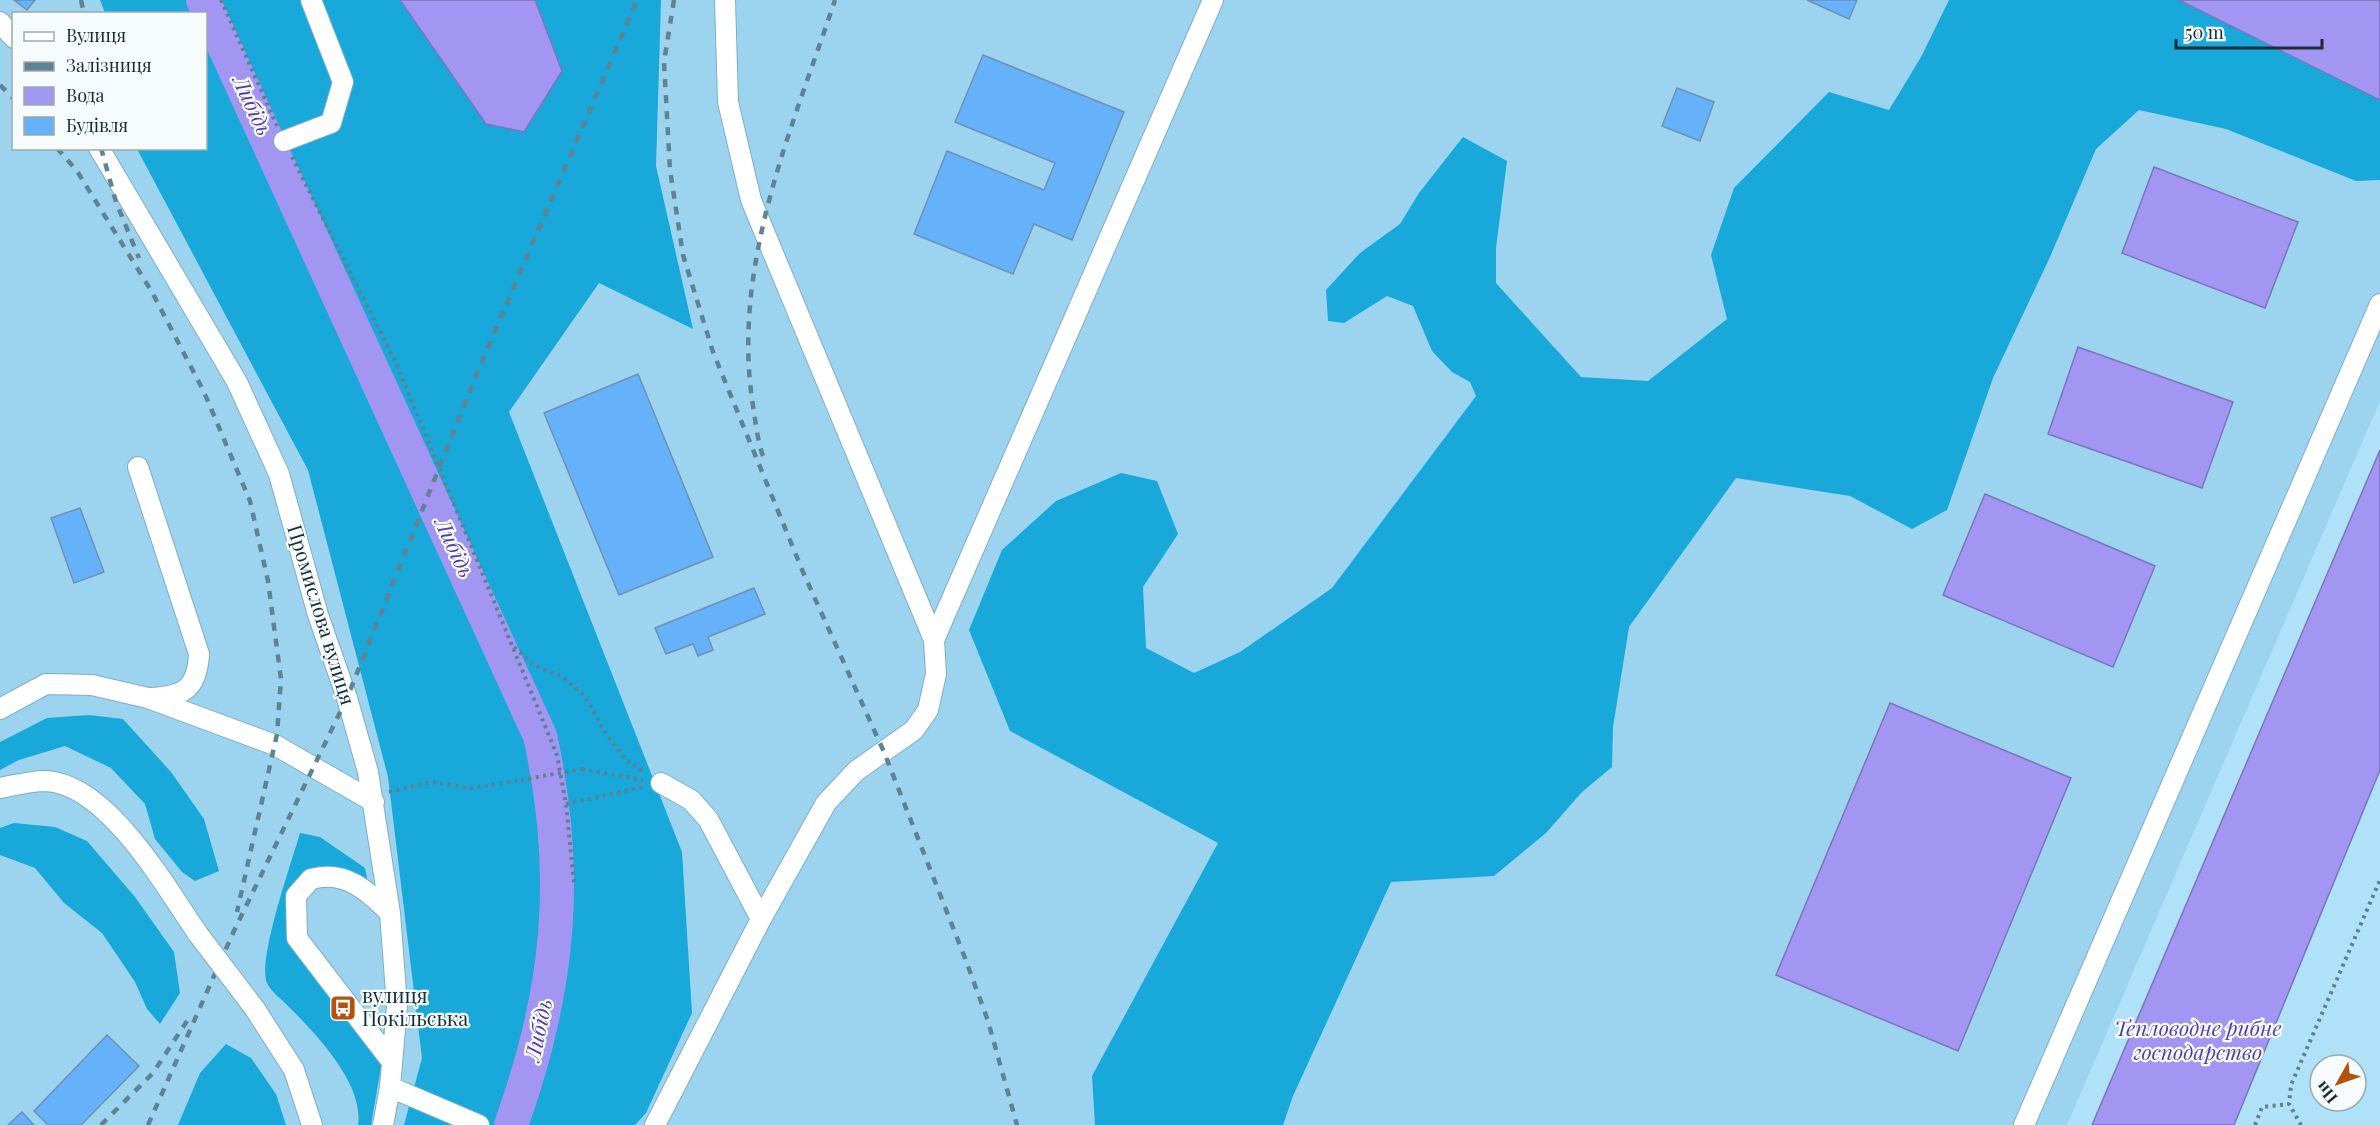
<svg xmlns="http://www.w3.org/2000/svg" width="2380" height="1125" viewBox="0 0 2380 1125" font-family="'Playfair Display',serif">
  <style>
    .built { fill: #9cd4ef; fill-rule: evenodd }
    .forest { fill: #18a8da }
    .water { fill: #a396f2; stroke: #7a76ba; stroke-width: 1.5 }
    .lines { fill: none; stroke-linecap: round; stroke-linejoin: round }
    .river { stroke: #a396f2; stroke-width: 34 }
    .building { fill: #65b2fb; stroke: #7090b1; stroke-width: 1.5 }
    .minor-casing { stroke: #7eaec5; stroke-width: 22 }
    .path { stroke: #5e8090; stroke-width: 4; stroke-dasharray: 3 4.5; stroke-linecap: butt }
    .minor { stroke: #fff; stroke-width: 20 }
    .rail { stroke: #608393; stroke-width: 4.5; stroke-dasharray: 8 8; stroke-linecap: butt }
    .minor-bridge-casing { stroke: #7eaec5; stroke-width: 22; stroke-linecap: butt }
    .path-bridge { stroke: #5e8090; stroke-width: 4; stroke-dasharray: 3 4.5; stroke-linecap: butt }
    .minor-bridge { stroke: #fff; stroke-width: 20 }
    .labels { text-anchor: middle; stroke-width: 4.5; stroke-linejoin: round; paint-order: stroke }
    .street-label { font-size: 20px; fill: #192d36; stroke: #f6fbfd }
    .poi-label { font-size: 20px; fill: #192d36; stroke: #f6fbfd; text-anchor: start }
    .water-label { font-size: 21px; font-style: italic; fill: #563ea6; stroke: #f6fbfd }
  </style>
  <rect width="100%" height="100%" fill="#afe1f9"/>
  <path class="built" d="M0 0H2082L2380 138V401L2067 1125H0ZM14 14H206V148H14Z"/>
  <path class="forest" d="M100 0H400L486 124 562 70 535 0H661L656 166 693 329 599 283 509 412 682 852 692 1013 646 1113 635 1125H404L422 1058 388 777 308 470 137 149 206 148V14L105 13Z
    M1949 0H2380V180L2356 181 2226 129 2139 110 2096 149 2050 257 1993 378 1947 510 1912 529 1850 496 1736 478 1629 627 1613 727 1612 767 1582 792 1546 833 1494 876 1391 882 1293 1096 1283 1125H1095L1092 1076 1218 843 1010 731 969 630 1002 550 1056 501 1121 473 1157 481 1178 534 1143 587 1146 648 1194 673 1240 652 1332 588 1476 396 1470 382 1452 372 1432 351 1413 306 1387 296 1344 323 1328 321 1326 290 1360 253 1400 224 1419 193 1463 137 1507 161 1496 248V283L1581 377 1648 381 1727 319 1711 255 1734 188 1829 92 1889 110 1921 57Z
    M89 715 123 719 171 772 204 819 219 871 195 881 182 872 155 839 145 804 111 768 65 746 19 760 0 770V742L47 718Z
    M14 823 55 827 87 841 135 897 174 952 180 993 160 1024 147 1009 135 982 102 933 64 903 35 868 0 855V828Z
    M300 833 320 837 365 868 370 893 339 876 296 896 297 938 381 1047V1067L371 1125H358C364 1085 318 1036 292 1010 285 1002 271 992 267 983 257 961 292 861 300 833Z
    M226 1044 251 1058 276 1094 286 1125H178L200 1073Z"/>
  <path class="water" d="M400 0H535L562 71 524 132 486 124Z
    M2179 0H2380V100Z
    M2154 167 2298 222 2265 308 2122 253Z
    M2078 347 2233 402 2202 488 2048 434Z
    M2380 450V770L2234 1125H2092Z
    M1985 494 2155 566 2113 667 1943 595Z
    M1890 703 2071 778 1958 1051 1776 975Z"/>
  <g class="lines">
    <path class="river" d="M203 0 540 736C571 875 559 992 511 1125"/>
  </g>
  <path class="building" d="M14 0H35L27 10Z
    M1807 0H1857L1849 19Z
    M983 55 1124 112 1072 240 1034 224 1013 274 914 234 947 151 1044 190 1055 163 955 122Z
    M1677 88 1714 102 1700 141 1662 126Z
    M638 374 713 557 619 595 544 413Z
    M80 508 104 572 74 583 51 518Z
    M754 588 765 614 708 637 713 650 698 656 693 644 666 654 655 628Z
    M107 1035 139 1066 81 1125H48L34 1111Z
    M22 1112 34 1125H8Z"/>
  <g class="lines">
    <defs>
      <path id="minor" d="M0 22 14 38
        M284 141 331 123 343 82 311 0
        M99 148 237 382 279 474 318 615 347 698 368 772 390 913 397 1006 390 1087 383 1125
        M138 467 199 654C197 689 184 696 151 698
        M934 640 1213 0
        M0 709 46 684 92 685 148 698 275 745 374 802
        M661 783 691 800 708 819 761 919
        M0 788C15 785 31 781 46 781 108 784 166 888 198 934
        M390 913C367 890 345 870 311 879L296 896 297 938 392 1062
        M255 1009 294 1070 312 1125
        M390 1087 479 1125
        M655 1125 761 919 826 803 856 771 914 730 928 710 936 674 934 640 751 200 728 102 725 0
        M2024 1125 2380 304"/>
    </defs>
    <use href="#minor" class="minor-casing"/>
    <path class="path" d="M221 0 277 126
      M292 157 396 363 557 755 566 804 574 884
      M514 647 535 666 561 676 584 695 606 734 625 759 646 773
      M582 769 643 780
      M389 792 431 782 472 788 521 780
      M566 804 643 787
      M2255 1125 2262 1107 2289 1104
      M2301 1125 2289 1104 2291 1085 2380 880"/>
    <use href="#minor" class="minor"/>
    <path class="rail" d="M81 0 84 14
      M674 0 664 62 670 170 683 255 713 352 803 572 884 752 965 958 988 1021 1017 1125
      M0 85 14 99
      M57 148 77 171 152 292 204 392 250 501 268 581 281 679 277 734 237 912
      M101 148 116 202 139 258
      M763 456C758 442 756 426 754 412 729 270 791 132 835 0
      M101 1125 153 1073 187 1021
      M148 1125 233 933 347 698 477 373 637 0"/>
    <defs>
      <path id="minor-bridge" d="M198 934 255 1009"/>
    </defs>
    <use href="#minor-bridge" class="minor-bridge-casing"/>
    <path class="path-bridge" d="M521 780 582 769"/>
    <use href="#minor-bridge" class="minor-bridge"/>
  </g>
  <defs>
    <symbol id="bus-square" viewBox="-11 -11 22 22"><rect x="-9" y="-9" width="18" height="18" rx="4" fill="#b3530b" stroke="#f6fbfd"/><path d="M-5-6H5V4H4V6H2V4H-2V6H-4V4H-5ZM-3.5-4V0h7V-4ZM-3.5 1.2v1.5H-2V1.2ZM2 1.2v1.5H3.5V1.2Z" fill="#fff"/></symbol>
  </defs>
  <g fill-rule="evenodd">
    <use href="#bus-square" x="328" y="993" width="30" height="30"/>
  </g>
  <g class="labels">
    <g class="street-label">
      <text transform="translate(321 615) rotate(73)" y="7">Промислова вулиця</text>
    </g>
    <g class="poi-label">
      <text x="362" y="1003">вулиця<tspan x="362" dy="23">Покільська</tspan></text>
    </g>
    <g class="water-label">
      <text transform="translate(252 106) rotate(65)" y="7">Либідь</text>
      <text transform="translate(454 548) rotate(65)" y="7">Либідь</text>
      <text x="2198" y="1036">Тепловодне рибне<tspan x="2198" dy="24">господарство</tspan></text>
      <text transform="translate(539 1030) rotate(-78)" y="7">Либідь</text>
    </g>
  </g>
  <rect x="12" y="12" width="195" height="138" fill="#f6fbfd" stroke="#9ea9ad" stroke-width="1.5"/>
  <rect x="24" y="32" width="30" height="9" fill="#ffffff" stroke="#9ea9ad" stroke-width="1.5"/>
  <text x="66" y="42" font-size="18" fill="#192d36">Вулиця</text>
  <rect x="24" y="62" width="30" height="9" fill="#608393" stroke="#9ea9ad" stroke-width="1.5"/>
  <text x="66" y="72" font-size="18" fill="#192d36">Залізниця</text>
  <rect x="24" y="87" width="30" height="18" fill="#a396f2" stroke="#9ea9ad" stroke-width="1.5"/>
  <text x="66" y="102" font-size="18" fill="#192d36">Вода</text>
  <rect x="24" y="117" width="30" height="18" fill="#65b2fb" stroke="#9ea9ad" stroke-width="1.5"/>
  <text x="66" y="132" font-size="18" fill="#192d36">Будівля</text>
  <g transform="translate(2338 1083) rotate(230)"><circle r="28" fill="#f6fbfd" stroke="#9ea9ad" stroke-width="1.5"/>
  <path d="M0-4.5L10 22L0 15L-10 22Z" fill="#b3530b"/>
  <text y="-9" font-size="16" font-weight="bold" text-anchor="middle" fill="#192d36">Пн</text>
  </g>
  <path d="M2176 39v9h146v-9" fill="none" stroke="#192d36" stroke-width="3"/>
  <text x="2185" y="39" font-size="18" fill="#192d36" stroke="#f6fbfd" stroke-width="4.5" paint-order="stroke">50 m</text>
</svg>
